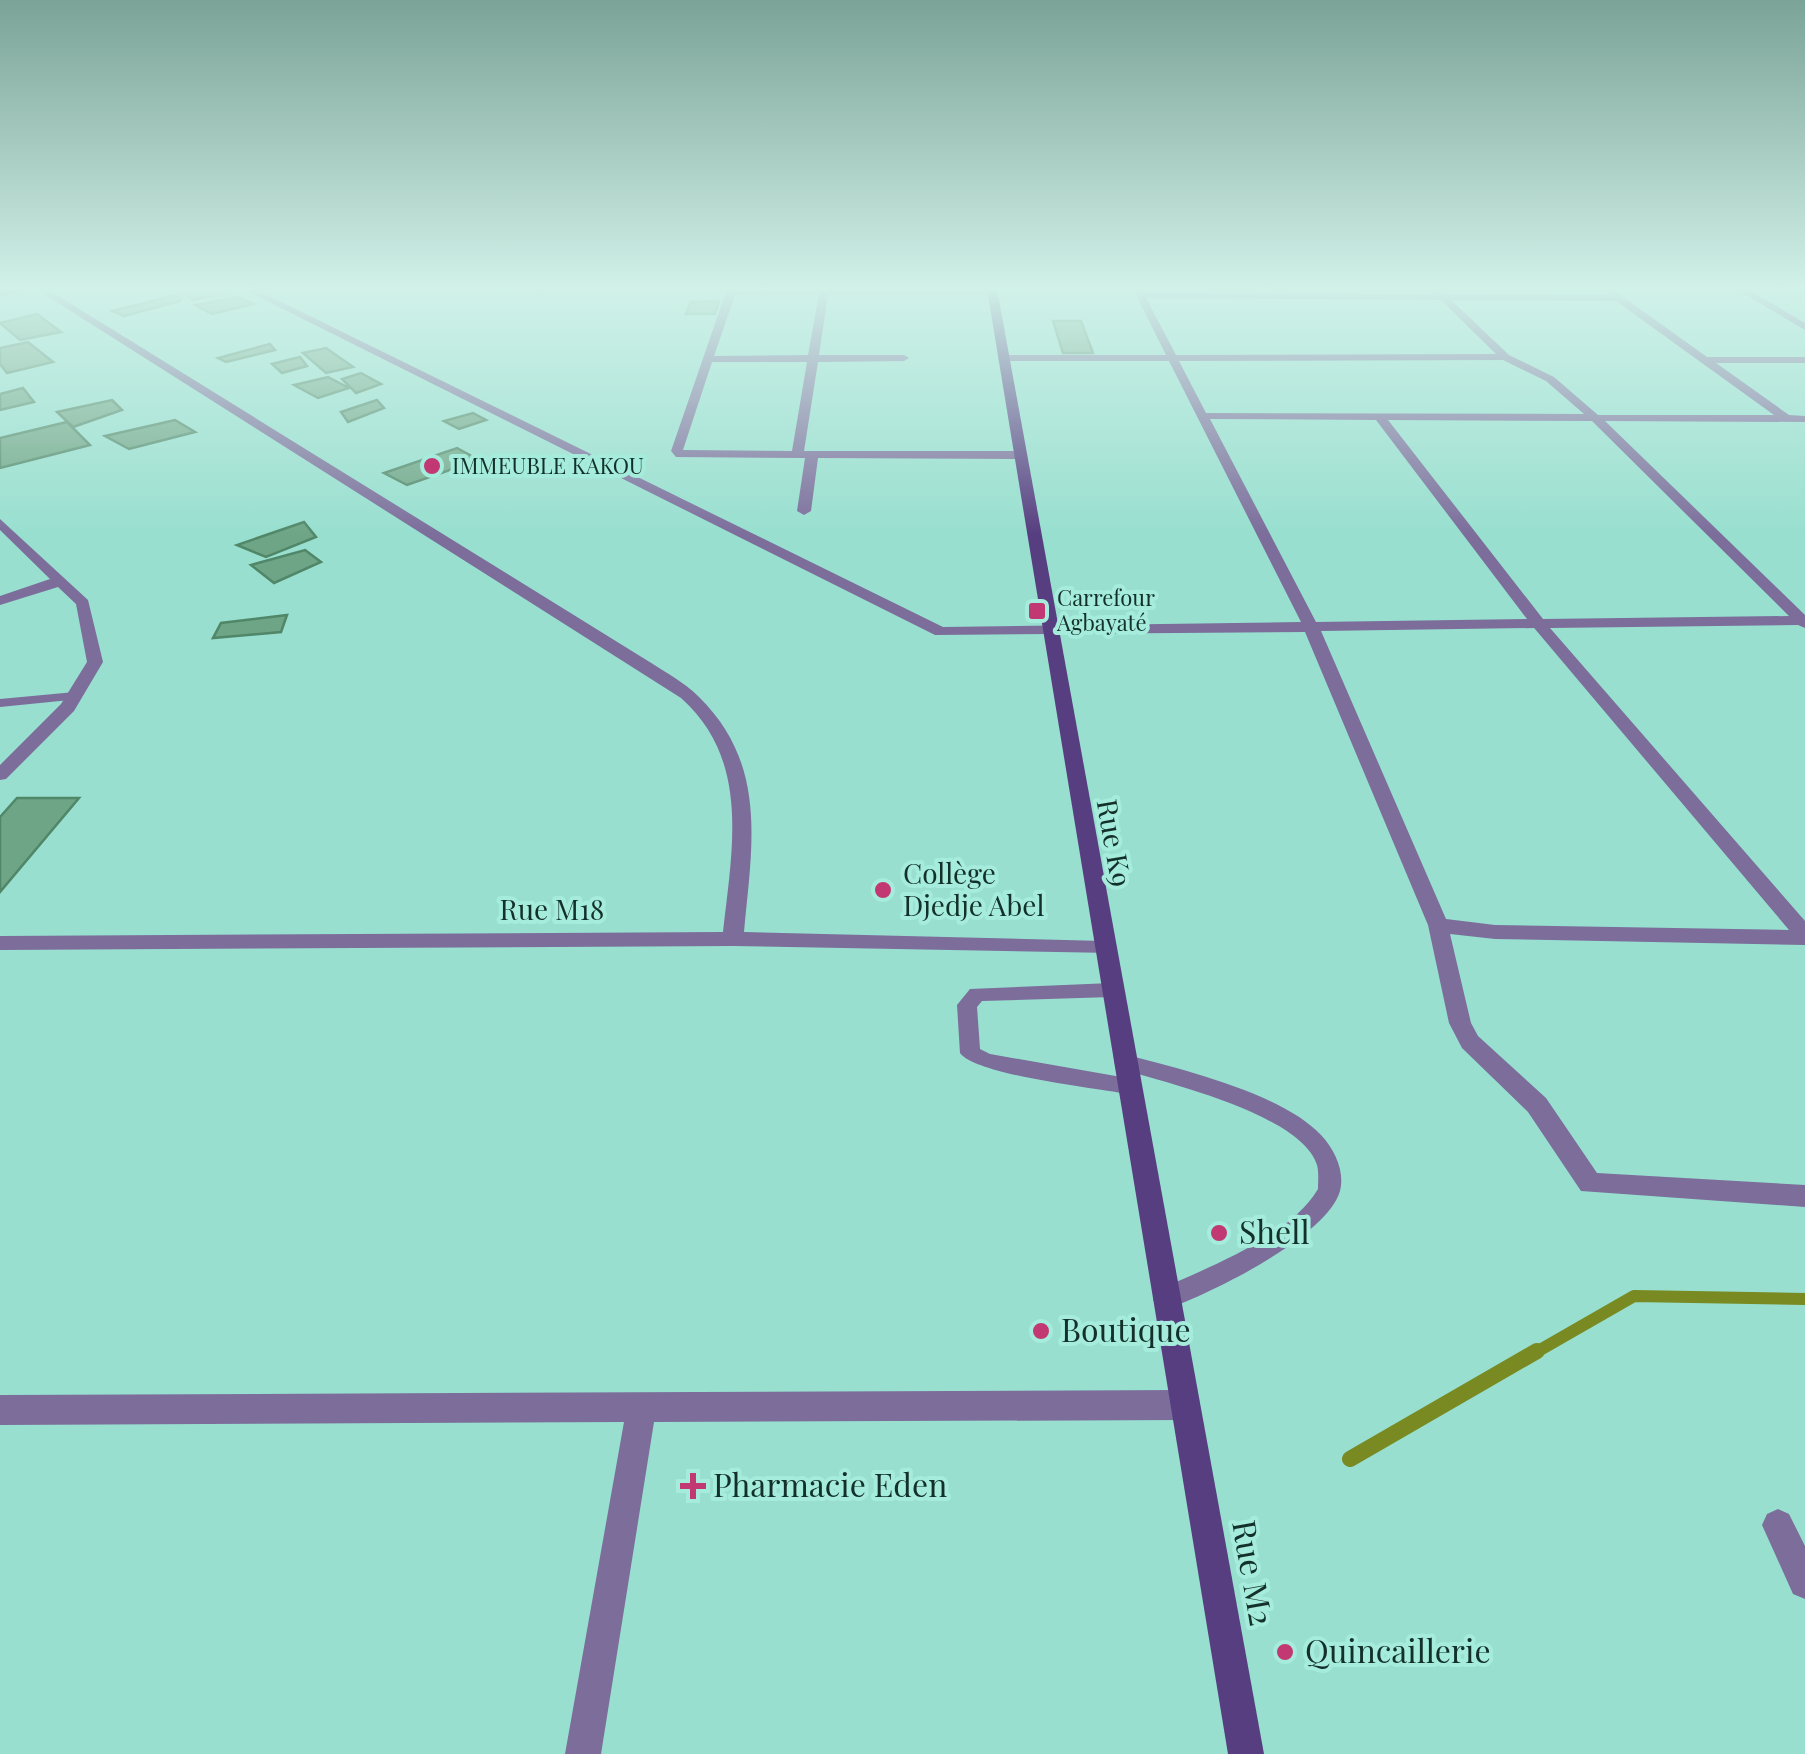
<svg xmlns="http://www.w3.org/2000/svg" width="1805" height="1754" viewBox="0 0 1805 1754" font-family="'Playfair Display',serif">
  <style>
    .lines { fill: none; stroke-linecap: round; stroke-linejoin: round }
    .stream-far1 { stroke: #788a21; stroke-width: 12 }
    .stream { stroke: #788a21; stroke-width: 16 }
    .building { fill: #6ea586; stroke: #518769; stroke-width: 2.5 }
    .lane { fill: #7c6d9b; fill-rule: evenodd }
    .street { fill: #7c6d9b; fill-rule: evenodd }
    .secondary { fill: #573e80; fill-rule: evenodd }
    .poi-dot { fill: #c13872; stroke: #a5ecdc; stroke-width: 4 }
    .labels { text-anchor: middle; stroke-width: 8; stroke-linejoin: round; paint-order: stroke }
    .far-poi-label { font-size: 22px; fill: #13302a; stroke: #a5ecdc; text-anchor: start }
    .street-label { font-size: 28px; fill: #13302a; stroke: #a5ecdc }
    .poi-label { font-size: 28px; fill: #13302a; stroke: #a5ecdc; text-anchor: start }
    .near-poi-label { font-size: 32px; fill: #13302a; stroke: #a5ecdc; text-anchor: start }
    .near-street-label { font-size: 32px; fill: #13302a; stroke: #a5ecdc }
  </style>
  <rect width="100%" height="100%" fill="#98dfcf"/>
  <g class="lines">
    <path class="stream-far1" d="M1533 1354 1634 1296 1805 1299"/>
    <path class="stream" d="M1350 1459 1537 1351"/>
  </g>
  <path class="building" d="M202 289H225L230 292 193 300 183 293Z
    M181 294 180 301 124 316 112 311Z
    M238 297 254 304 212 314 195 305Z
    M719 301 715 314H686L691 302Z
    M37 314 61 332 20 340 0 323Z
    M1053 321H1081L1093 353H1063Z
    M28 342 53 362 7 373 0 364V348Z
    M270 344 275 350 226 362 218 358Z
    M326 348 353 367 326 373 303 353Z
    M300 357 307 366 282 373 272 364Z
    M361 373 381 384 356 393 342 379Z
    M328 377 349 388 318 398 294 385Z
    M23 388 34 402 0 410V394Z
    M112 400 122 410 73 427 57 412Z
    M377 400 384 408 348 422 341 412Z
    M473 413 486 420 459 429 444 421Z
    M175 420 195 432 129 449 105 436Z
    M67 422 90 445 0 468V438Z
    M457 448 479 460 407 485 384 473Z
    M304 522 316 537 266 557 237 545Z
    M305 550 321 562 274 583 251 565Z
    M287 615 281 632 213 638 221 623Z
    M17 798H79L0 892V817Z"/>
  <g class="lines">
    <path class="lane" d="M75 692 80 693V699L0 707V699Z
      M1112 983 1119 985 1122 990 1119 995 1112 997 982 1001 977 1007 980 1049 990 1054 1127 1078 1134 1080 1137 1086 1134 1092 1127 1094C1095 1088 976 1075 960 1053L957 1005 970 989Z
      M1124 1054C1180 1069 1282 1093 1321 1135 1335 1150 1345 1172 1340 1191 1326 1238 1209 1294 1165 1310L1156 1307 1153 1299 1156 1291C1206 1268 1289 1238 1318 1189 1318 1182 1319 1172 1317 1165 1301 1114 1164 1082 1117 1068L1114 1062 1117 1056Z"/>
    <path class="street" d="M30 289 0 297V291Z
      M36 289H47L648 661C665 672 684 682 699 697 768 765 752 845 744 932L1104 941 1112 943 1115 948 1112 953 733 946 0 950V936L723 932C732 850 751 760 681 698Z
      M243 289H255L943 627 1301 622 1169 361H1003L998 358 1003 355H1166L1133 289 1143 292 1435 294 1431 289H1441L1446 294 1608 295 1605 289H1612L1707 357H1805V363H1716L1789 415 1805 416V422L1605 421 1805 615V628L1798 625 1550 628 1805 921V945L1495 939 1450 934 1471 1023 1478 1036 1546 1098 1597 1173 1805 1185V1207L1581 1191 1528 1112 1462 1048 1449 1023 1428 925 1305 632 935 635ZM1146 298 1441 300 1496 354 1176 355ZM1451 300 1616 301 1774 415H1598L1554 377 1509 355ZM1503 360 1546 381 1584 414 1206 413 1179 361ZM1210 419 1376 420 1527 619 1316 622ZM1388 420 1592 421 1789 616 1543 619ZM1534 628 1535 629 1789 930 1495 925 1446 919 1321 631Z
      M536 289H546L547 290 542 293Z
      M727 289H995L992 294H828L819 355H904L909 358 904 361 818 362 804 451H1020L1026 455 1020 459 818 458 811 511 804 515 797 511 805 458 676 457 671 451ZM819 294 808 355 714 356 735 295ZM712 362H807L792 451 683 450Z
      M1736 289H1747L1805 323V330Z
      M0 519 88 600 103 662 74 711 6 779 0 780V765L61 704 87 662 76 604 58 587 0 605V596L50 579 0 530Z
      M1183 1390 1194 1395 1198 1405 1194 1415 1183 1420 654 1422 601 1754H565L624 1422 0 1425V1395Z
      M1778 1509 1789 1514 1805 1546V1599L1793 1594 1762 1525 1767 1514Z"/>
    <path class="secondary" d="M987 289H997L1264 1754H1228Z"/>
  </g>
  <linearGradient id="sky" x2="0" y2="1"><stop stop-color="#7ba398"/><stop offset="0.54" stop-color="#d1f1e9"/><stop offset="1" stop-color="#d1f1e9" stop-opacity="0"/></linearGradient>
  <rect width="1805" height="535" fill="url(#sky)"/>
  <g class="poi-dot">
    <circle cx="432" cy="466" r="10"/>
    <rect x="1027" y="601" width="20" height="20" rx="5"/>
    <circle cx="883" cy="890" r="10"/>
    <circle cx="1219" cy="1233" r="10"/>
    <circle cx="1041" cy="1331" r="10"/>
    <path d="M688 1471h10v10h10v10h-10v10h-10v-10h-10v-10h10z"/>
    <circle cx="1285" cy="1652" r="10"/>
  </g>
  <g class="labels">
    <g class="far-poi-label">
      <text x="452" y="474">IMMEUBLE KAKOU</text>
      <text x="1057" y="606">Carrefour<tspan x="1057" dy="25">Agbayaté</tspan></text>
    </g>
    <g class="street-label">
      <text transform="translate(1114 843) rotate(80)" y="10">Rue K9</text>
      <text x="552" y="920">Rue M18</text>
    </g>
    <g class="poi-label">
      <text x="903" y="884">Collège<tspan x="903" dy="32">Djedje Abel</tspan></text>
    </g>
    <g class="near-poi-label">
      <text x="1239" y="1244">Shell</text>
      <text x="1061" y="1342">Boutique</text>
      <text x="713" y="1497">Pharmacie Eden</text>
      <text x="1305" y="1663">Quincaillerie</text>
    </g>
    <g class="near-street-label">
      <text transform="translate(1252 1573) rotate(80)" y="11">Rue M2</text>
    </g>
  </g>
</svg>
